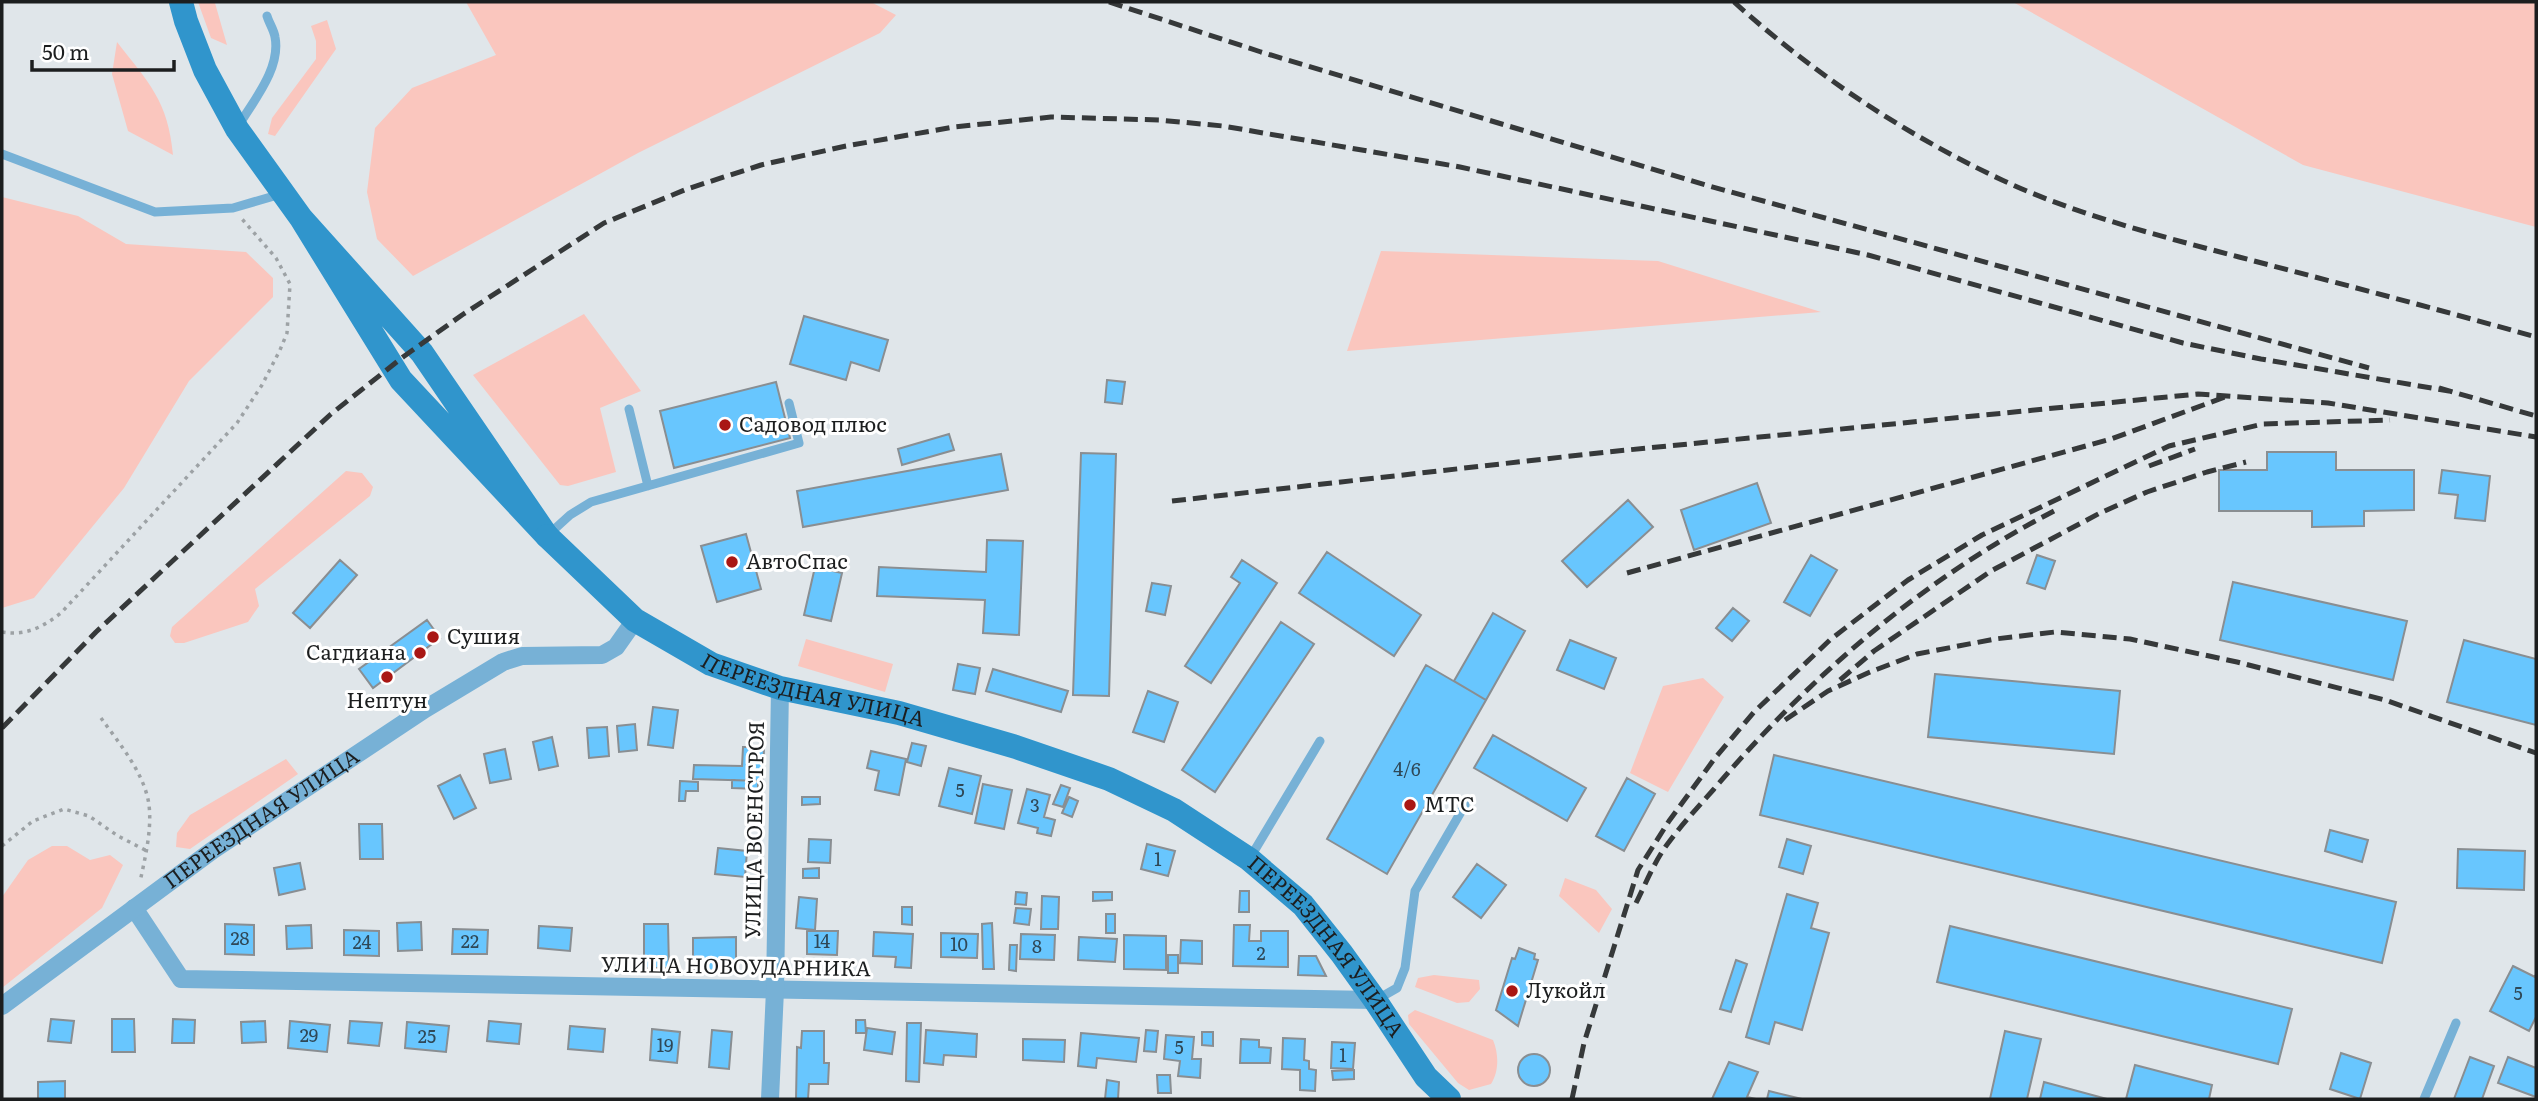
<svg xmlns="http://www.w3.org/2000/svg" width="2538" height="1101" viewBox="0 0 2538 1101" font-family="Literata,serif">
  <style>
    .green { fill: #fac6be }
    .building { fill: #68c6fe; stroke: #898e92; stroke-width: 2 }
    .lines { fill: none; stroke-linecap: round; stroke-linejoin: round }
    .path { stroke: #9da2a5; stroke-width: 3.5; stroke-dasharray: 3.5 5; stroke-linecap: butt }
    .lane { stroke: #77b1d6; stroke-width: 9 }
    .street { stroke: #77b1d6; stroke-width: 18 }
    .secondary { stroke: #3095cc; stroke-width: 24 }
    .rail { stroke: #36393a; stroke-width: 5; stroke-dasharray: 14 7; stroke-linecap: butt }
    .poi-dot { fill: #a91714; stroke: #fff; stroke-width: 2.5 }
    .labels { text-anchor: middle; stroke-width: 6; stroke-linejoin: round; paint-order: stroke }
    .number-label { font-size: 18px; fill: #2f4857 }
    .poi-label { font-size: 21px; fill: #1c1e1f; stroke: #fff; text-anchor: start }
    .street-label { font-size: 21px; fill: #1c1e1f; stroke: #fff }
  </style>
  <rect width="100%" height="100%" fill="#e0e6ea"/>
  <path class="green" d="M198 2 215 3 227 45 211 38Z
    M466 2H871L896 15 880 33 638 153 413 276 377 239 367 192 375 128 412 88 496 55Z
    M2013 2H2536V227L2303 165Z
    M327 20 336 49 275 136 268 134 272 118 316 59V41L311 26Z
    M117 42C149 83 168 101 173 155L128 131 112 74Z
    M2 197 78 216 126 244 246 252 273 278V297L189 381 124 488 34 598 2 608Z
    M1381 251 1658 261 1821 312 1347 351Z
    M584 314 641 391 600 408 616 472 568 486 560 485 473 375Z
    M346 471 362 473 373 487 370 496 255 589 259 606 248 622 184 643H175L170 636 172 627Z
    M806 639 893 664 885 692 798 666Z
    M1703 678 1724 697 1668 792 1630 773 1663 686Z
    M286 759 298 774 190 849 176 847 177 833 190 815Z
    M52 846H67L90 860 110 855 123 865 102 908 2 988V897L28 860Z
    M1565 878 1596 890 1612 909 1599 933 1559 896Z
    M1434 975 1479 980 1480 989 1469 1002 1457 1003 1415 987 1418 978Z
    M1415 1010 1493 1040C1499 1054 1499 1072 1491 1084L1469 1090 1458 1083 1409 1024 1408 1015Z"/>
  <path class="building" d="M804 316 888 340 879 371 851 362 846 380 790 364Z
    M1107 380 1125 382 1122 404 1105 402Z
    M776 382 790 438 674 468 660 411Z
    M949 434 954 450 902 465 898 449Z
    M2267 452H2336V470H2414V510L2364 511V526L2312 527V511H2219V470H2267Z
    M1081 453 1116 454 1109 696 1073 695Z
    M1001 454 1008 490 803 527 797 491Z
    M2442 470 2490 476 2485 521 2455 518 2458 495 2439 493Z
    M1757 483 1771 523 1694 550 1681 510Z
    M1628 500 1653 527 1587 587 1562 561Z
    M746 534 761 589 717 602 701 546Z
    M987 540 1023 541 1019 635 983 633 985 600 877 596 879 567 986 572Z
    M1327 552 1421 615 1394 656 1299 593Z
    M1811 555 1837 570 1810 616 1784 602Z
    M2037 555 2055 561 2045 589 2027 583Z
    M340 560 357 575 310 628 293 613Z
    M1242 560 1277 583 1211 683 1185 666 1240 583 1231 577Z
    M815 567 842 573 831 621 804 615Z
    M2233 582 2407 621 2393 680 2220 640Z
    M1152 583 1171 586 1165 615 1146 611Z
    M1733 608 1749 621 1732 641 1716 628Z
    M1493 613 1525 631 1486 700 1454 681Z
    M427 620 440 638 373 688 359 669Z
    M1281 622 1314 644 1215 792 1182 770Z
    M1570 640 1616 658 1604 689 1557 670Z
    M2464 640 2536 659V725L2447 702Z
    M958 664 980 668 975 694 953 690Z
    M1426 665 1486 700 1387 874 1327 839Z
    M993 669 1068 691 1061 712 986 691Z
    M1935 674 2120 691 2114 754 1928 737Z
    M1148 691 1178 702 1164 742 1133 732Z
    M653 707 678 710 673 748 648 745Z
    M635 724 637 750 619 752 617 726Z
    M607 727 609 756 589 758 587 728Z
    M1493 735 1586 788 1567 821 1474 768Z
    M552 737 558 766 539 770 533 742Z
    M912 743 926 746 921 766 907 762Z
    M743 747H764L763 781 693 779 694 765 742 766Z
    M505 749 511 779 490 783 484 754Z
    M871 751 906 759 899 795 875 790 879 771 867 768Z
    M1774 755 2396 902 2382 963 1760 815Z
    M949 768 981 776 972 814 939 806Z
    M460 775 476 808 454 819 438 786Z
    M1627 778 1655 794 1624 851 1596 836Z
    M732 780 758 781V789L732 788Z
    M680 781 698 782V791H686L685 801H679Z
    M983 784 1012 790 1004 829 975 823Z
    M1061 785 1070 788 1063 807 1053 804Z
    M1027 789 1050 795 1044 817 1055 820 1051 836 1037 833 1038 828 1018 823Z
    M802 797H820V804L802 805Z
    M1069 797 1078 801 1072 817 1062 813Z
    M359 824H382L383 859H360Z
    M2330 830 2368 840 2362 862 2325 851Z
    M809 839 831 840 830 863 808 862Z
    M1787 839 1811 846 1803 874 1779 867Z
    M1147 844 1175 851 1168 876 1141 869Z
    M718 848 747 851 745 877 715 874Z
    M2458 849 2525 851 2524 890 2457 888Z
    M300 863 305 889 279 895 274 868Z
    M1477 864 1506 885 1481 918 1453 897Z
    M819 868V878H803V869Z
    M1240 891H1249V912H1239Z
    M1016 892 1027 893 1026 905 1015 904Z
    M1093 892H1112V900L1093 901Z
    M1787 894 1818 903 1811 928 1829 933 1802 1030 1775 1022 1769 1044 1746 1037Z
    M1042 896 1059 897 1058 929H1041Z
    M799 897 817 899 815 930 796 928Z
    M902 907H912V925L902 924Z
    M1016 908 1031 909 1029 925 1014 923Z
    M1106 914H1115V933H1106Z
    M421 922 422 950 398 951 397 923Z
    M992 923 994 969H983L982 924Z
    M225 924 254 925V955L225 954Z
    M644 924H668L669 968H644Z
    M311 925 312 948 287 949 286 926Z
    M1234 925H1250L1249 941H1261V931H1288V967L1233 966Z
    M539 926 572 928 570 951 538 948Z
    M1950 926 2292 1009 2278 1064 1937 982Z
    M453 929 488 930 487 954H452Z
    M344 930 379 931V956L344 955Z
    M807 931H838L837 955 807 954Z
    M874 932 913 934 911 968 895 967 896 957 873 956Z
    M941 933 978 934 977 958 941 957Z
    M1021 934 1055 935 1054 960 1020 959Z
    M1124 935 1166 936V970L1124 969Z
    M736 937V970H693V938Z
    M1079 937 1117 939 1115 962 1078 960Z
    M1181 940 1202 941V964L1180 963Z
    M1010 945H1017L1016 971 1009 970Z
    M1519 948 1535 954 1534 959 1538 960 1518 1026 1496 1010 1512 958 1515 959Z
    M1168 955H1178V973H1168Z
    M1299 956H1316L1326 976 1298 975Z
    M1736 960 1747 964 1731 1012 1720 1009Z
    M2513 966 2535 977 2536 974V1017L2529 1031 2490 1011Z
    M51 1019 74 1021 71 1043 48 1041Z
    M112 1019H134L135 1052H112Z
    M173 1019 195 1020 194 1043H172Z
    M856 1020H865L866 1033H856Z
    M265 1021 266 1042 242 1043 241 1022Z
    M290 1021 330 1025 327 1052 288 1048Z
    M350 1021 382 1023 379 1046 348 1043Z
    M489 1021 521 1024 519 1044 487 1041Z
    M407 1022 449 1026 446 1052 405 1048Z
    M907 1023H921L919 1082 906 1081Z
    M570 1026 605 1029 603 1052 568 1049Z
    M867 1028 895 1032 892 1054 864 1050Z
    M652 1029 680 1032 677 1063 650 1060Z
    M712 1030 732 1032 729 1069 709 1067Z
    M926 1030 977 1034 976 1057 944 1055 943 1065 924 1063Z
    M1146 1030 1158 1031 1156 1052 1144 1051Z
    M802 1031H824V1063H829L828 1084H809L808 1099H796L797 1047 801 1048Z
    M2005 1031 2041 1039 2027 1099H1990Z
    M1202 1032H1213V1046L1202 1045Z
    M1081 1033 1139 1038 1136 1062 1097 1058 1096 1068 1078 1066Z
    M1166 1035 1194 1037 1192 1059H1201L1200 1078 1178 1076 1180 1061 1164 1059Z
    M1283 1038 1305 1039 1304 1060 1309 1061V1069L1316 1070 1315 1091 1300 1090V1070L1282 1069Z
    M1023 1039 1065 1040 1064 1062 1023 1060Z
    M1241 1039 1259 1040V1047L1271 1048 1270 1063H1240Z
    M1332 1042 1355 1043 1353 1069 1331 1068Z
    M2341 1053 2371 1063 2360 1099 2330 1089Z
    M1518 1070a16 16 0 1 1 32 0a16 16 0 1 1-32 0Z
    M2470 1057 2494 1066 2482 1099H2454Z
    M2508 1057 2536 1068V1097L2498 1083Z
    M1729 1062 1758 1072 1747 1097 1756 1099H1712Z
    M2135 1065 2212 1085 2209 1099H2126Z
    M1354 1070V1079L1333 1080 1332 1071Z
    M1157 1075H1170L1171 1093H1158Z
    M1107 1080 1119 1082 1118 1099H1105Z
    M65 1081V1099H38V1082Z
    M2044 1082 2107 1099H2040Z
    M1769 1091 1802 1099H1767Z"/>
  <g class="lines">
    <path class="path" d="M2 632C26 636 43 627 61 613L237 423 262 385 280 350 287 333 290 284 276 258 242 219
      M101 718C119 743 145 774 149 805 152 830 145 858 140 882
      M2 846 33 821 64 809 89 816 118 836 147 851"/>
    <path class="lane" d="M239 125C254 100 281 68 275 37 274 30 269 23 267 16
      M2 154 155 212 233 208 281 194
      M629 409 648 486
      M548 535 570 515 591 502 799 443 789 403
      M1250 858 1320 741
      M1376 1000 1397 988 1405 968 1415 891 1465 805
      M2424 1099 2456 1023"/>
    <g class="street">
      <path d="M134 908 181 979 1375 1000"/>
      <path id="s1" d="M2 1006 213 850 425 709 503 662 522 656 602 655 616 647 635 620"/>
      <path d="M770 1099 775 990 780 688"/>
    </g>
    <g class="secondary">
      <path d="M181 2 186 21 205 70 237 129 301 218 401 380 547 536 422 353 301 218"/>
      <path id="s2" d="M547 536 635 620 711 664 780 688 899 713 1016 747 1109 779 1174 810 1249 859 1303 905 1342 954 1375 1000 1426 1077 1449 1099"/>
    </g>
    <path class="rail" d="M1109 2 1261 52 1709 186 2369 368
      M1734 2C1814 74 1904 134 2002 180 2077 215 2160 236 2239 257 2338 283 2437 309 2536 337
      M2439 388 2536 416
      M2149 466 2195 449
      M1172 501 1607 452 2198 394 2328 403 2536 437
      M1627 573 2111 439 2225 397
      M1840 680 1874 651 1991 571 2100 513 2147 492 2207 472 2246 462
      M1785 720 1828 691 1870 672 1917 654 1995 639 2055 632 2130 639 2237 662 2385 700 2536 753
      M2 728 96 632 331 414 403 357 462 315 604 223 687 189 761 165 846 146 954 127 1051 117 1159 120 1223 126 1460 167 1868 255 2183 343 2261 359 2449 391
      M1636 903C1646 883 1655 860 1669 842 1683 823 1699 806 1714 789 1809 677 1923 579 2054 511
      M1572 1099 1584 1043 1638 870 1669 821 1715 758 1754 712 1831 639 1908 580 1982 535 2169 446 2263 424 2390 420"/>
  </g>
  <g class="poi-dot">
    <circle cx="725" cy="425" r="7"/>
    <circle cx="732" cy="562" r="7"/>
    <circle cx="433" cy="637" r="7"/>
    <circle cx="420" cy="653" r="7"/>
    <circle cx="387" cy="677" r="7"/>
    <circle cx="1410" cy="805" r="7"/>
    <circle cx="1512" cy="991" r="7"/>
  </g>
  <g class="labels">
    <g class="number-label">
      <text x="1407" y="776">4/6</text>
      <text x="960" y="797">5</text>
      <text x="1035" y="812">3</text>
      <text x="1158" y="866">1</text>
      <text x="240" y="945">28</text>
      <text x="470" y="948">22</text>
      <text x="822" y="948">14</text>
      <text x="362" y="949">24</text>
      <text x="959" y="951">10</text>
      <text x="1037" y="953">8</text>
      <text x="1261" y="960">2</text>
      <text x="2518" y="1000">5</text>
      <text x="309" y="1042">29</text>
      <text x="427" y="1043">25</text>
      <text x="665" y="1052">19</text>
      <text x="1179" y="1054">5</text>
      <text x="1343" y="1062">1</text>
    </g>
    <g class="poi-label">
      <text x="739" y="432">Садовод плюс</text>
      <text x="746" y="569">АвтоСпас</text>
      <text x="447" y="644">Сушия</text>
      <text x="406" y="660" text-anchor="end">Сагдиана</text>
      <text x="387" y="708" text-anchor="middle">Нептун</text>
      <text x="1424" y="812">МТС</text>
      <text x="1526" y="998">Лукойл</text>
    </g>
    <g class="street-label">
      <text dy="7" stroke="none"><textPath href="#s2" startOffset="315">ПЕРЕЕЗДНАЯ УЛИЦА</textPath></text>
      <text dy="7" stroke="none"><textPath href="#s1" startOffset="320">ПЕРЕЕЗДНАЯ УЛИЦА</textPath></text>
      <text transform="translate(755 830) rotate(-89)" y="7">УЛИЦА ВОЕНСТРОЯ</text>
      <text dy="7" stroke="none"><textPath href="#s2" startOffset="903">ПЕРЕЕЗДНАЯ УЛИЦА</textPath></text>
      <text transform="translate(736 967) rotate(1)" y="7">УЛИЦА НОВОУДАРНИКА</text>
    </g>
  </g>
  <rect width="2538" height="1101" fill="none" stroke="#1c1e1f" stroke-width="7"/>
  <path d="M32 60v10h142v-10" fill="none" stroke="#1c1e1f" stroke-width="3.5"/>
  <text x="42" y="60" font-size="21" fill="#1c1e1f" stroke="#ffffff" stroke-width="5" paint-order="stroke">50 m</text>
</svg>
